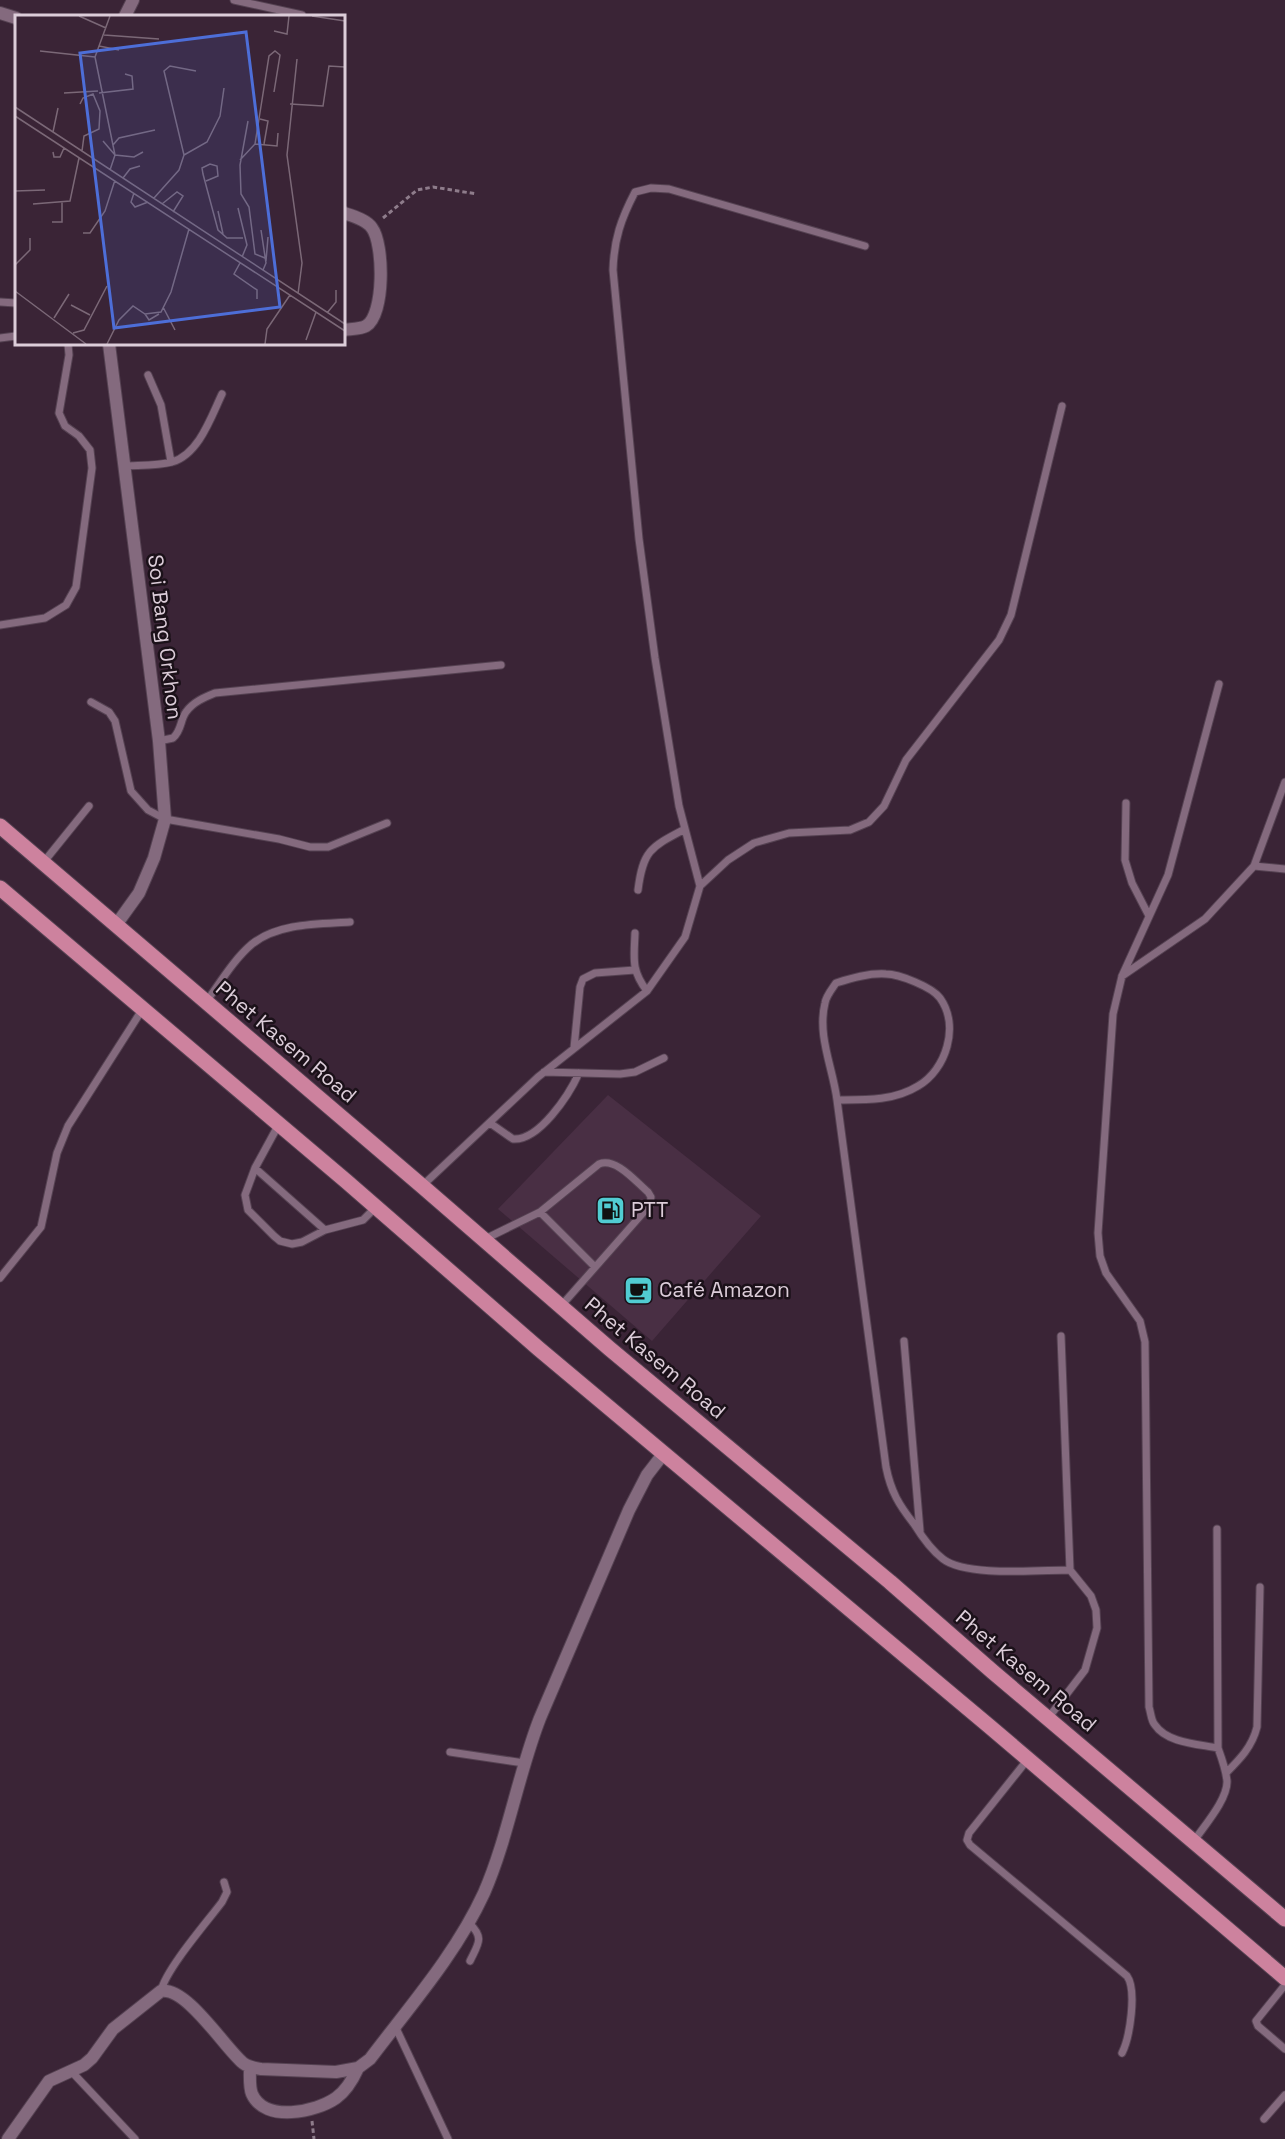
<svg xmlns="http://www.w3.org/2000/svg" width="1285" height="2139" viewBox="0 0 1285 2139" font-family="'Space Grotesk',sans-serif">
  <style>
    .built { fill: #492f44 }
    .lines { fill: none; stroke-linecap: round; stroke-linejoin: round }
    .service-casing { stroke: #554252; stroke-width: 9 }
    .minor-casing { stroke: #554252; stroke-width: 14 }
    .tertiary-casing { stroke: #554252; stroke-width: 14 }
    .primary-casing { stroke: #554252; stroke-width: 17 }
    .path { stroke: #8e7c8b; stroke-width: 3; stroke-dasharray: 4.5 3; stroke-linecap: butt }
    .service { stroke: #846a7e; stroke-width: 7 }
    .minor { stroke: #846a7e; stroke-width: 12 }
    .tertiary { stroke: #846a7e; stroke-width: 12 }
    .primary { stroke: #cd829e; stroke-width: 15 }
    .labels { text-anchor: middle; stroke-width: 5; stroke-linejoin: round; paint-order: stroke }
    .street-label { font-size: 21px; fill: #dccdd9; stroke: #1b1119 }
    .poi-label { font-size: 21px; fill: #dccdd9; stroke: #1b1119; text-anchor: start }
    .inset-road { fill: none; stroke: #7b6877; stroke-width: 1.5 }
    .view { fill: #4d6ed8; fill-opacity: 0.15; stroke: #4d6ed8; stroke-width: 3 }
    .inset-edge { fill: none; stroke: #dccdd9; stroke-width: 3 }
  </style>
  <rect width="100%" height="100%" fill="#3a2436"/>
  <path class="built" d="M608 1095 761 1216 652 1341 498 1209Z"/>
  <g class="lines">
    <defs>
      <path id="service" d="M234 0 302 15
        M0 302 16 303
        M0 338 16 336
        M148 375 161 405 171 462
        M124 466C139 465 157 466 172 462 199 454 211 417 222 394
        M0 625 45 618 66 605 76 587 92 468 90 450 79 436 65 426 59 413 69 355 68 344
        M91 702 109 712 115 721 131 791 148 810 165 819 279 839 310 847H328L387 823
        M159 741 173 738C182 730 180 720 186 712 193 702 205 697 215 693L501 665
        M1126 803 1125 860 1132 883 1149 916
        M43 863 89 806
        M1254 866 1285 869
        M700 886 728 860 754 843 789 833 850 830 869 822 884 806 906 760 999 640 1011 615 1062 406
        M638 890C643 850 651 847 685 829
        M635 933C634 959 631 970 647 991
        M1122 976 1205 919 1254 866 1285 782
        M206 1002C220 983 234 959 252 944 278 923 319 924 350 922
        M574 1048 580 987 583 979 595 973 635 970
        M544 1072 620 1074 635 1072 664 1058
        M837 1100C865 1100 894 1101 918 1086 946 1070 960 1026 940 998 932 987 899 974 886 974 869 973 852 978 836 983 832 989 826 996 825 1003 817 1036 833 1068 837 1100L886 1467C891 1492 899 1505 914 1524 922 1537 931 1550 943 1559 966 1577 1039 1570 1070 1570
        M490 1123 513 1139C539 1141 569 1095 579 1073
        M279 1124 255 1168 245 1195 248 1210 274 1236 280 1241 292 1244 302 1242 325 1230 363 1220 376 1207
        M255 1168 325 1230
        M422 1186 538 1077 647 991 685 937 700 886 679 806 655 658 639 539 613 270C614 239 621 219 635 192L651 188 669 189 865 246
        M540 1212 595 1267
        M483 1240 540 1212 599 1164C616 1157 636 1182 648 1192L651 1197 650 1205 561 1306
        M0 1278 41 1227 57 1153 68 1126 142 1010
        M904 1341 920 1531
        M1049 1717 1085 1670 1097 1628 1096 1610 1091 1596 1070 1570 1061 1336
        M1218 1748C1198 1744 1167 1743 1155 1725 1151 1721 1151 1713 1149 1707L1145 1342 1140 1321 1106 1273 1100 1256 1098 1233 1113 1014 1122 976 1168 875 1219 684
        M450 1752 524 1763
        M1028 1759 969 1833 967 1840 970 1845 1127 1976C1137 1990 1130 2037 1122 2053
        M1226 1773C1240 1759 1252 1747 1257 1727L1260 1587
        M1194 1841C1204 1826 1228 1799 1227 1781 1226 1770 1222 1759 1218 1748L1217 1529
        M469 1923C485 1938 478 1944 470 1961
        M1285 1985 1256 2021 1258 2026 1285 2049
        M161 1991C166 1969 207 1922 222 1902L227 1892 224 1882
        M395 2026 448 2139
        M71 2071 135 2139
        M1264 2119 1285 2095"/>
      <path id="minor" d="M0 13 16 18
        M344 213C353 216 367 220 372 228 384 244 385 315 366 326 361 329 350 329 344 330
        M250 2067C250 2075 249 2087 252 2094 265 2123 316 2112 336 2098 346 2091 353 2079 358 2068
        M8 2139 49 2081 84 2065 92 2058 113 2029 161 1991C187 1987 224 2047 243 2063 248 2067 255 2068 261 2069L336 2072 358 2068 370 2059C410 2006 456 1954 484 1893 508 1838 518 1774 540 1718L629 1510 647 1475 664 1453"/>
      <path id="tertiary" d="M125 16 133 0
        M109 344 159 741 165 819 154 858 139 893 116 925"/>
      <path id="primary" d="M0 826 422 1186 610 1349 890 1582 993 1672 1285 1919
        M0 888 346 1181 539 1349 989 1726 1285 1978"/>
    </defs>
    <use href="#service" class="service-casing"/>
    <use href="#minor" class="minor-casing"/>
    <use href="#tertiary" class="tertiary-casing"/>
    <use href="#primary" class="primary-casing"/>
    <path class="path" d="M383 218 417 190 433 187 477 194
      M312 2121 314 2139"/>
    <use href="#service" class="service"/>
    <use href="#minor" class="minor"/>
    <use href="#tertiary" class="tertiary"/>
    <use href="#primary" class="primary"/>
  </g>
  <defs>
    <symbol id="fuel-square" viewBox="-11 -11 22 22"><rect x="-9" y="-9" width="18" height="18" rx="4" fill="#51ccd2" stroke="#1b1119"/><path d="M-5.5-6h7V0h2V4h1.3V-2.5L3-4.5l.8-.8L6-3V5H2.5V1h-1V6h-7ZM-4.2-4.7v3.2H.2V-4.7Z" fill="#111"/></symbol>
    <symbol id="cafe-square" viewBox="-11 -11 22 22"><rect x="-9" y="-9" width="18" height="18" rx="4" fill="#51ccd2" stroke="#1b1119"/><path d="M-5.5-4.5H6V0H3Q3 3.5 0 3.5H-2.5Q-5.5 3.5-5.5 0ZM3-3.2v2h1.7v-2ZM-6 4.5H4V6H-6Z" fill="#111"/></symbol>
  </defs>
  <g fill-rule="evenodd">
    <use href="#fuel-square" x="594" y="1194" width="33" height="33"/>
    <use href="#cafe-square" x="622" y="1274" width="33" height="33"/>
  </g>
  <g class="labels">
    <g class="street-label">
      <text transform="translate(165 637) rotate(83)" y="7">Soi Bang Orkhon</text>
      <text transform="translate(286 1042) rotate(40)" y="7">Phet Kasem Road</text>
      <text transform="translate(655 1358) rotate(40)" y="7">Phet Kasem Road</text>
      <text transform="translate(1026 1671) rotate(40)" y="7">Phet Kasem Road</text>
    </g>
    <g class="poi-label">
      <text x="631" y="1217">PTT</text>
      <text x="659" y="1297">Café Amazon</text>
    </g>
  </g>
  <g transform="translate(15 15)">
    <rect width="330" height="330" fill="#3a2436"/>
    <path class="inset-road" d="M64 1 91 13M297 1 330 6M259 16 272 19 274 1M89 20 144 24M84 31 104 35M25 36 80 42M282 44 272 140 287 248 283 279M49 78 83 76M84 78 118 74 117 61 110 59M65 89 68 83 78 79 85 96 84 114 69 121 67 136M275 89 308 91 314 51 330 52M0 92 330 309M0 101 330 316M245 104 253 106 249 129M233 106 225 150 226 179 234 192 240 239 250 243M38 117 43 93M88 126 100 140 119 142 128 137M240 129 262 131 263 118M98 130 104 123 140 115M38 137 39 142H45L49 133M169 140 192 127 205 101 209 73M225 145 240 129 254 41 260 36 265 40 259 77M95 155 100 140 80 42 95 1M108 163 115 154 125 151M191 166 203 161 202 151 195 149 187 153 188 159 203 215 212 223H228M0 176 30 175M119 178 116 187 120 192 133 187M139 183 164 155 169 140 149 56 155 51 181 56M18 189 55 186 64 143M147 189 162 177 168 181 158 197M223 193 232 230 227 242M203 196 208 219M37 207H47V186M246 215 251 248 248 255M68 218H75L90 196 100 165M251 246 253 222M225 248 219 259 242 275V284M0 250 15 235V223M0 276 71 329M56 290 75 300M148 292 160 315M312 298 321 287V275M130 299 134 305 144 299M39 303 54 279M58 318 69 315 92 271M291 325 301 297M92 329 104 305 118 291 130 299 146 297 156 277 174 214M250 329 252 314 275 280"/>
    <path class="view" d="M231 17 265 292 99 313 65 38Z"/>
    <rect width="330" height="330" class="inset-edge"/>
  </g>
</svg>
